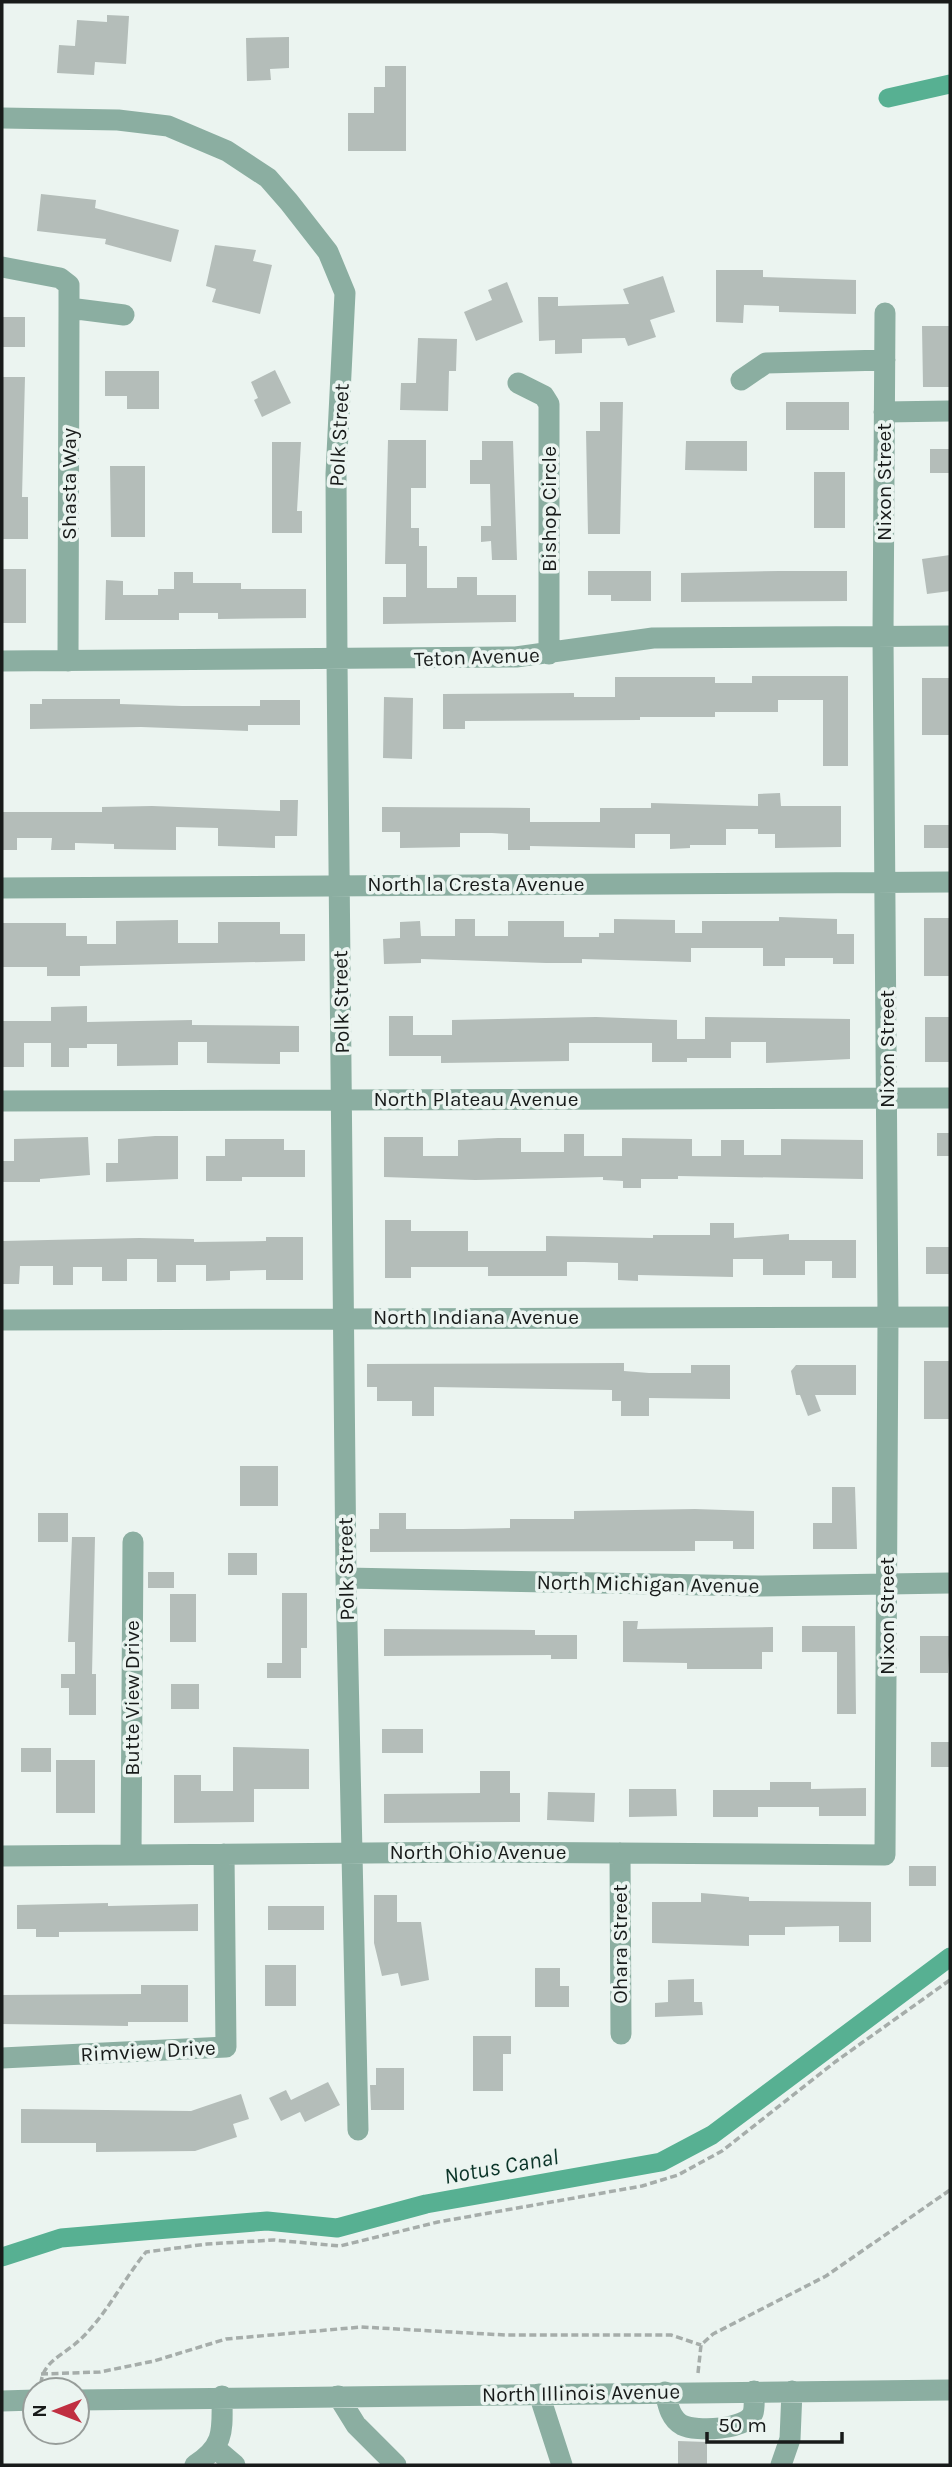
<svg xmlns="http://www.w3.org/2000/svg" width="952" height="2467" viewBox="0 0 952 2467" font-family="Karla,sans-serif">
  <style>
    .lines { fill: none; stroke-linecap: round; stroke-linejoin: round }
    .canal { stroke: #57b092; stroke-width: 19 }
    .building { fill: #b4bdb9 }
    .path { stroke: #a6adaa; stroke-width: 3.5; stroke-dasharray: 7 3.5; stroke-linecap: butt }
    .minor { stroke: #8baea1; stroke-width: 21 }
    .labels { text-anchor: middle; stroke-width: 7; stroke-linejoin: round; paint-order: stroke }
    .street-label { font-size: 21px; fill: #181b1a; stroke: #ebf4f0 }
    .water-label { font-size: 23px; font-style: italic; fill: #0b3529; stroke: #ebf4f0 }
  </style>
  <rect width="100%" height="100%" fill="#ebf4f0"/>
  <g class="lines">
    <path class="canal" d="M888 98 950 84
      M2 2257 61 2238 143 2231 267 2221 337 2228 426 2204 661 2162 712 2135 950 1957"/>
  </g>
  <path class="building" d="M107 15 129 16 126 64 95 62 94 75 57 73 59 45 75 46 77 20 107 22Z
    M289 37V68L270 69 271 80 247 81 246 38Z
    M385 66H406V151H348V113H374V87H385Z
    M41 194 96 200 95 208 179 230 171 262 105 244 106 239 37 231Z
    M215 245 256 250 253 261 272 265 260 314 212 302 216 289 206 286Z
    M716 270H763V277L856 280V314L779 312V306L744 305 743 323 716 322Z
    M663 276 675 312 650 320 656 337 628 346 625 338 582 339V353L555 354V340L539 341 538 297H558V306L629 304 623 289Z
    M507 282 523 322 476 341 464 312 492 300 488 290Z
    M2 317H25V347H2Z
    M922 326H950V387H923Z
    M418 338 457 339 456 371H449L448 411 400 410 401 383H416Z
    M275 370 291 403 262 417 254 400 258 398 251 382Z
    M105 371H159V409H127V396H105Z
    M2 377H25L22 497H28V539H2Z
    M600 402H623L620 534H588L586 431H600Z
    M786 402H849V430H786Z
    M388 440H426V488H411V528H419V546H427V588H457V577H477V595H516V622L383 624V597H406V564H385Z
    M482 441H513L517 560H492L491 541 481 542V526H491L490 484H470V460H482Z
    M686 441H747V471L685 470Z
    M272 442H301L297 511H302V533H272Z
    M930 449H950V473H930Z
    M110 466H145V537H111Z
    M814 472H845V528H814Z
    M950 555V591L927 594 922 559Z
    M2 569H26V623H2Z
    M588 571H651V601H611V595H588Z
    M779 571H847V601L681 602V573Z
    M174 572H193V583H241V589H306V618L218 619V613H179V620H105L106 580 123 581V595H158V589H174Z
    M752 676H848V766H823V700H778V712H715V717H640V720L465 721V729H443V694L574 693V697H615V677H715V683H752Z
    M922 678H950V735H922Z
    M384 697 413 698 412 759 383 758Z
    M42 699H120V704L182 706H260V700H300V725H248V731L141 727 30 729V704H42Z
    M780 793 781 806H841V847L775 848V834H758V829H726V845H690V848L670 849V834H635V848L530 846V850H508V834L492 833H460V847L400 848V832H382V807L530 808V822H600V808H651V803L758 806V794Z
    M280 800H298L297 836H275V848L218 846V828L176 827V850L114 849V844L75 843V850H51L52 838H17V850H2V812H102V807L152 806 280 811Z
    M924 825H950V848H924Z
    M779 917 837 919V934H854V964H833V958H785V966H763V948H691V962L582 959V963H546L421 959V963L384 964 383 939 400 938V922L420 921 421 936H455V919H475V936H508V921H564V937H599V933H614V919L675 920V933H702V921H779Z
    M924 918H950V976H924Z
    M178 920V943H218V922H280V934H305V961L80 966V976H47V967H2V923H66V936H87V944H116V921Z
    M87 1006V1022L192 1020V1025L299 1026V1052H280V1064L207 1063V1042H178V1065L117 1066V1044H87V1048H69V1067H51V1043H24V1067H2V1021H51V1007Z
    M389 1016H413V1035H452V1020L596 1017 677 1020V1039H705V1017L850 1019V1059L766 1063V1042H731V1058H687V1062H652V1043H569V1061L441 1063V1056H389Z
    M925 1017H950V1062H925Z
    M937 1133H950V1156H937Z
    M564 1134H584V1156H622V1138L692 1139V1156H721V1140H744V1155H781V1139L863 1140V1179L678 1176V1179H641V1188H623V1181L603 1180V1177L475 1180 384 1177V1137H423V1156H458V1140L498 1138H521V1152H564Z
    M155 1136H178V1179L106 1182V1163H118V1139Z
    M88 1137 90 1175 40 1179V1182H2V1161H14V1139Z
    M225 1139H284V1150H305V1177H242V1181H206V1156H225Z
    M385 1220H411V1231H468V1251H546V1236L653 1238V1235H710V1223H734V1238L789 1234V1240H856V1278H832V1261H805V1275H763V1259H733V1277L638 1275V1281L618 1280V1263L584 1262H567V1276H488V1267H411V1278H385Z
    M266 1237H303V1280H266V1270L230 1271V1280L206 1281V1265H176V1282H157V1259H127V1281H102V1267H73V1285H53V1266H20L19 1284H2V1241L139 1238 194 1239V1242L266 1241Z
    M926 1247H950V1274H926Z
    M924 1361H950V1419H924Z
    M624 1363V1371L649 1373H691V1365H730V1399L649 1398V1416H621V1401H612V1390L434 1387V1416H412V1401H377V1387H367V1364Z
    M796 1365H856V1395H815L821 1411 808 1416 800 1395H796L791 1371Z
    M240 1466H278V1506H240Z
    M832 1487H855L857 1549H813V1523H832Z
    M695 1509 754 1511V1549H733V1541H695V1551L370 1552V1529H379V1513H406V1529H463L510 1528V1519H574V1511Z
    M38 1513H68V1542H38Z
    M72 1537H95L92 1674H96V1715H69V1688H61V1674H75V1642H68Z
    M228 1553H257V1575H228Z
    M148 1572H174V1588H148Z
    M282 1593H307V1648H301V1678H267V1663H282Z
    M170 1594H196V1642H170Z
    M623 1621H638L637 1629 773 1627V1652H762V1669H687V1663L623 1662Z
    M802 1626H855L856 1714H837V1652H802Z
    M384 1629 535 1630V1635H577V1659H551V1655L384 1656Z
    M920 1636H950L948 1673H920Z
    M171 1684H199V1709H171Z
    M382 1729H423V1753H382Z
    M931 1742H950V1767H931Z
    M233 1747 309 1749V1789H254V1822L174 1823V1775H201V1791H233Z
    M21 1748H51V1772H21Z
    M56 1760H95V1813H56Z
    M480 1771H510V1793H520V1822L384 1823V1794L480 1793Z
    M770 1782H811V1789L866 1788V1816H819V1807H758V1817H713V1790H770Z
    M629 1789H676L677 1816 629 1817Z
    M548 1792 595 1793 594 1822 547 1820Z
    M909 1866H936V1886H909Z
    M701 1893 749 1897V1901L871 1902V1942H839V1926L785 1927V1935H749V1946L652 1943V1902H701Z
    M374 1895H397V1922H421L429 1980 401 1986 398 1973 382 1976 374 1943Z
    M108 1903V1906L198 1904V1931L59 1932V1937H36V1929H17V1905Z
    M268 1906H324V1930H268Z
    M265 1965H296V2006H265Z
    M535 1968H560V1986H569V2007H535Z
    M694 1979V2002H702L703 2015 655 2017V2003L668 2002V1980Z
    M141 1985H188V2022H128V2026L2 2024V1995L141 1994Z
    M473 2036H511V2054H503V2091H473Z
    M376 2068H404V2110H371L370 2085H376Z
    M328 2082 340 2105 305 2122 300 2112 281 2121 269 2098 286 2090 291 2100Z
    M241 2094 249 2119 233 2124 237 2137 195 2151 96 2152V2143H21V2109L191 2111Z
    M678 2441 707 2442V2465H678Z"/>
  <g class="lines">
    <path class="path" d="M698 2373 701 2345 713 2334 826 2276 950 2190
      M41 2374 100 2372 154 2361 226 2339 361 2327 505 2335H671L701 2345
      M41 2384C42 2363 61 2356 75 2344 104 2320 122 2281 146 2252L207 2244 274 2240 340 2246 438 2222 642 2186 678 2175 722 2151 835 2062 950 1980"/>
    <path class="minor" d="M2 118 118 120 168 126 227 151 268 178 289 202 328 252 345 293 336 474 337 660 346 1578 358 2130
      M2 267 60 278 69 285V308L124 315
      M741 380 766 363 885 360
      M518 383 544 396 549 404V654
      M884 412 950 411
      M2 661 516 657 653 638 950 636
      M68 661 69 308
      M2 888 950 882
      M2 1101 950 1098
      M2 1320 950 1317
      M346 1578 758 1586 950 1583
      M620 1853 621 2034
      M131 1855 133 1542
      M2 1856 482 1852 885 1855 888 1317 883 636 885 313
      M2 2058 226 2047 224 1854
      M665 2392C668 2405 670 2418 682 2425 696 2432 747 2430 753 2413 755 2407 754 2398 754 2391
      M539 2394 562 2465
      M338 2396 356 2425 396 2465
      M77 2400 950 2390
      M2 2401 35 2400
      M215 2448 235 2465
      M195 2465C226 2445 222 2429 222 2396
      M781 2465 790 2439 792 2391"/>
  </g>
  <g class="labels">
    <g class="street-label">
      <text transform="translate(339 435) rotate(-87)" y="7">Polk Street</text>
      <text transform="translate(884 482) rotate(-90)" y="7">Nixon Street</text>
      <text transform="translate(69 484) rotate(-90)" y="7">Shasta Way</text>
      <text transform="translate(549 509) rotate(-90)" y="7">Bishop Circle</text>
      <text transform="translate(477 657) rotate(-2)" y="7">Teton Avenue</text>
      <text x="476" y="891">North la Cresta Avenue</text>
      <text transform="translate(341 1002) rotate(-91)" y="7">Polk Street</text>
      <text transform="translate(887 1049) rotate(-90)" y="7">Nixon Street</text>
      <text x="476" y="1106">North Plateau Avenue</text>
      <text x="476" y="1324">North Indiana Avenue</text>
      <text transform="translate(346 1569) rotate(-91)" y="7">Polk Street</text>
      <text transform="translate(648 1584) rotate(1)" y="7">North Michigan Avenue</text>
      <text transform="translate(887 1616) rotate(-90)" y="7">Nixon Street</text>
      <text transform="translate(132 1698) rotate(-90)" y="7">Butte View Drive</text>
      <text x="478" y="1859">North Ohio Avenue</text>
      <text transform="translate(620 1944) rotate(-90)" y="7">Ohara Street</text>
      <text transform="translate(148 2051) rotate(-3)" y="7">Rimview Drive</text>
      <text transform="translate(581 2393) rotate(-1)" y="7">North Illinois Avenue</text>
    </g>
    <g class="water-label">
      <text transform="translate(501 2166) rotate(-10)" y="8">Notus Canal</text>
    </g>
  </g>
  <rect width="952" height="2467" fill="none" stroke="#181b1a" stroke-width="7"/>
  <g transform="translate(56 2411) rotate(270)"><circle r="33" fill="#ebf4f0" stroke="#979d9a" stroke-width="2"/>
  <path d="M0-5L12 26L0 18L-12 26Z" fill="#c02f41"/>
  <text y="-10" font-size="19" font-weight="bold" text-anchor="middle" fill="#181b1a">N</text>
  </g>
  <path d="M707 2432v10h135v-10" fill="none" stroke="#181b1a" stroke-width="3.5"/>
  <text x="718" y="2432" font-size="21" fill="#181b1a" stroke="#ebf4f0" stroke-width="5" paint-order="stroke">50 m</text>
</svg>
